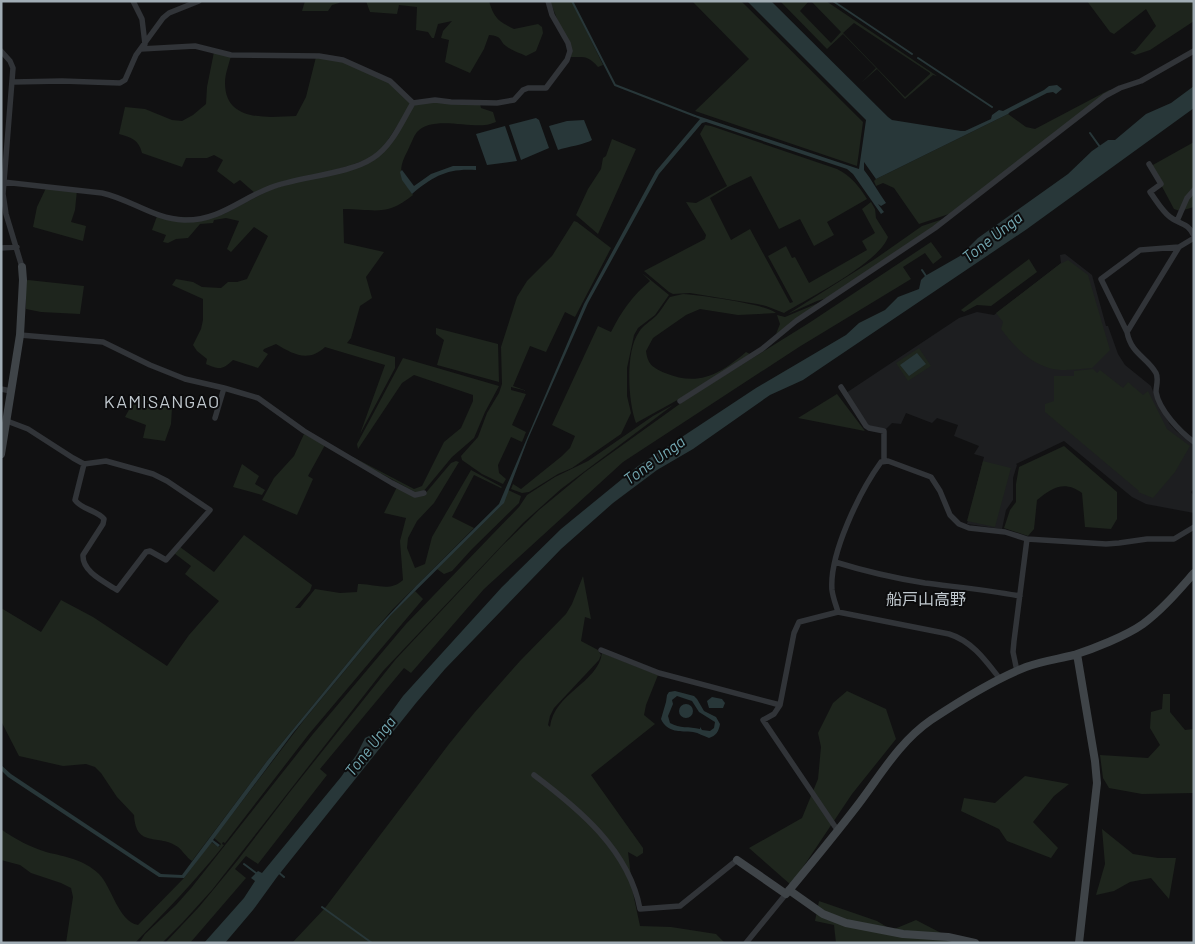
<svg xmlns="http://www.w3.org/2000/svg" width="1195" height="944" viewBox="0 0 1195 944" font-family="Barlow,'Noto Sans JP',sans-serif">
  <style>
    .built { fill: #1d1e20 }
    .green { fill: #1e251d; fill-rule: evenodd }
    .water { fill: #283739; fill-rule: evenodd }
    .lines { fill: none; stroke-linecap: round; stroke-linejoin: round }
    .stream { stroke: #283739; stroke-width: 2 }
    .street { stroke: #313438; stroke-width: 5.5 }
    .secondary { stroke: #3f4448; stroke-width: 8 }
    .labels { text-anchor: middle; stroke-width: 4; stroke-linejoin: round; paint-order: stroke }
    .water-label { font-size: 16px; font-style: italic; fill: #74a9b3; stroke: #0c0c0d }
    .neighbourhood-label { font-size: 16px; fill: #c2cad0; stroke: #0c0c0d }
    .quarter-label { font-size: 18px; letter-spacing: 1px; fill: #c2cad0; stroke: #0c0c0d }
  </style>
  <rect width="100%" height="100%" fill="#111112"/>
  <path class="built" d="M1065 254 1092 275 1106 326H1108L1118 354 1125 365 1151 386 1154 394 1169 423 1176 431 1194 445V489L1191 492 1194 496V513L1146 504 1132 497 1064 441 1016 464 1017 465 1013 478V500L1006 510 1002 529 967 524 984 457 974 454 979 446 954 436 958 425 937 418 932 423 906 413 901 424 892 423 886 429 869 426 846 393 959 318 977 312 994 315 1061 263 1060 255Z"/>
  <path class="green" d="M305 1H341L339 3 332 5 328 11H302Z
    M366 1H489C494 18 498 21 514 29L538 24 542 27 543 33 536 51 526 56C520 53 512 51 506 46 499 41 503 36 489 35L484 49 470 73 445 62 449 40 441 38 443 31 452 21 438 24 434 38H432L428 32 416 30 417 7 399 5 397 14 370 12Z
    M550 1H572L603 65 598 67C588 55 584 57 570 57L571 54Z
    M692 1H741L863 122 857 166 695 111 749 59Z
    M780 1H809L800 11 831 43 841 32 811 1H826L937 76 933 75 905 99 877 69 861 83 876 68 843 34 827 49ZM854 23 930 73V74L905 97 843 33Z
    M1087 1H1194V21L1150 50 1135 55 1130 52 1135 51 1156 26 1146 9 1114 34 1110 32Z
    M214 52 231 56C229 64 225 74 225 83 225 123 269 117 296 116L306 97 316 57 343 61 385 78 412 103 382 149 365 161 256 194 240 180 234 184 217 171 223 160 214 155 207 158H186L182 167 142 153C139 140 131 137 119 134L125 107 145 109 172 120 182 121 193 115 206 104 207 87Z
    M1109 90H1113L952 213 919 224 894 188 883 183 876 186 874 181 876 179 1008 114 1026 127 1035 129Z
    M424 102 480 104 481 108 493 112 496 122C492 123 488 125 485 125 465 127 431 116 417 132 413 137 411 144 408 150 397 171 400 176 413 195 386 217 375 209 343 209L344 243 384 252 366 277 372 298 360 306 351 338 347 343 395 357V368L360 434 385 365 325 347C308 363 293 354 276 344L264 349 263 351 268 354 258 368 233 360C222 370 220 370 206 364L207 359 197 351 193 345 201 329 203 320V299L172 285 176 279 193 282 202 287 221 288 228 282H237L247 279 268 236 254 227 231 252 227 249 239 221 226 218 214 220 213 223 200 224 188 238 176 239 168 243 163 242 166 235 152 230 157 216 212 218 226 213 275 187 328 174 378 155 413 104Z
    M705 125 711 126 837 169C851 176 859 186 867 199L827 222 834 235 814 246 800 219 779 229 751 176 728 187 710 198 731 240 750 229 790 303 793 302 768 256 786 246 792 258 795 257 809 283 867 250 862 241 875 233 862 209 871 202 875 209 876 218 888 237C879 263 809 298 784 313L766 306 757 304 690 293 673 294 669 292 644 271 705 239 706 235 686 202 696 203 727 186 700 134Z
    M612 139 636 149 598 234 576 215 588 189 601 169 603 158 606 156Z
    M1194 142V207L1180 211 1174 209 1151 166Z
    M46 188 77 190 75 210 71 222 86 226 83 241 33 227 37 207Z
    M946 218 827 298 817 301 788 314 875 259 922 226Z
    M574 221 577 222 611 248 575 317 565 312 546 352 530 346 513 386 527 391 511 387V390L526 394 512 425 526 432 522 442 511 437 498 465 499 473 506 479 503 484 482 474 462 460 461 456 478 437 487 413 499 393 502 384 501 347 517 297 527 281 552 256Z
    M931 242 942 257 933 264 925 253 903 267 911 279 799 347 623 462 484 589 411 673 404 668 320 769 327 775 258 864 246 856 235 869 246 878 190 943H165L199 907 237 861 289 793 396 659 503 545 539 510 585 472 688 398 809 323Z
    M1029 259 1037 272 991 306 977 305 964 312 961 310Z
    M1068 260 1088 275 1110 350 1092 368C1079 369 1062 372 1049 368 1028 362 1013 345 1001 329L1003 322 996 313 1060 264Z
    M642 273 669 295 655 315 638 328 634 335 627 368V396L631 413 621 434 572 468 558 474 529 492 522 493 511 489 513 484 521 489 562 456 570 448 575 436 552 425 598 326 611 332C621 312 633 295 650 281Z
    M28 280 84 286 80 314 41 312 26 309V281Z
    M683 294C699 295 766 304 776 313L738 315 700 309 686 315 653 338 646 351C648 365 652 367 665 373 699 387 720 374 746 352L750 354 681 398 636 423C628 402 625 351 639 332 643 325 650 322 656 316 661 311 665 303 670 297Z
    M823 301 776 334 780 324 777 315 785 317Z
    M436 328 498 344 499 382 437 365 444 340 436 334Z
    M919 348 931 366 908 381 896 363Z
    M403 358 499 386 485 412 474 438 452 457 423 492H415L353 458V457L414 489 422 486 444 442 461 428 473 401V395L414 375 402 383 358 449 357 444Z
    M1093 369 1097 373 1100 370 1123 388 1128 382 1143 395 1148 391 1167 429 1190 446 1175 472 1153 498 1138 492 1139 491 1045 412V404L1054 401V376H1074V371Z
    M138 393 172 408 171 424 165 441 143 438 146 425 125 417Z
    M837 394 865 431 798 418Z
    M673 405 561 489 523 523 489 559 383 671 212 890 183 922 162 943H139L145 934 176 905 192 887 313 734 406 624 519 507 527 495 555 477 588 461 653 416Z
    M304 434 325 445 308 476 313 479 297 515 262 500 274 478 294 456Z
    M1064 446 1117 492V519L1111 529 1085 527 1082 493C1064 480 1052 488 1037 500L1034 529 1028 536 1004 528 1010 510 1016 502V484L1019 467Z
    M456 461 459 462 434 503 417 521 408 538 407 548 415 568 425 564 432 537 471 470 502 487 501 488 474 475 452 517 474 528 393 609 373 632 267 761 192 861C186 857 183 851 178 847 159 833 136 849 134 815L117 797 101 773 95 767 86 764 63 766 19 756 1 721V608L41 632 61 600 93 617 167 666 189 635 219 601 185 574 191 566 174 553 180 547 214 572 244 535 312 585 310 591 295 608H300L315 589 340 593 357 592 358 584C374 583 389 593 403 580L400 541 406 518 384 513 397 487 424 495 451 463Z
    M983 461 1011 468 995 527 967 521Z
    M242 464 259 476 255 484 265 490 262 495 233 487Z
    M508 490 521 496 519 503 472 549 452 571 444 574 437 569 502 505Z
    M583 576 591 619 585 617 581 641 598 650 601 655 599 660 554 708 550 716 548 725 550 727C554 693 598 683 602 653L658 675 646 705 644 715 655 724 591 775 643 848V853L637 857 628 852 633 893 640 926 671 927 716 934 725 943H292L325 908 449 744 475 712 520 661 566 614 572 604Z
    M415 591 423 599 309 734 225 843 223 842 222 844 224 845C196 880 166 911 135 943H66L73 897 71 888 61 883 31 873 20 865 1 860V829C14 839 31 847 46 852 66 857 83 859 99 874 112 887 118 921 138 925L184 878 211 842 219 847 221 844 214 838 304 720 391 615Z
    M847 691 886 709 896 739 852 794 791 885 749 848 802 818 818 779 821 747 818 733 833 703Z
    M1163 694H1170V712L1185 730 1194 729V793L1142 794 1109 788 1103 778 1100 755 1148 758 1160 745 1150 728 1151 712 1162 709Z
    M1025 776 1069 784 1054 796 1033 822 1058 848 1051 858 1007 841 999 829 961 811 964 798 995 803Z
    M1102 829 1133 854 1158 858H1176L1169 899 1151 878 1130 882 1114 891 1096 895 1105 864Z
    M819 901 877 921 892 930 916 920 943 934 967 943H836L834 925 815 921Z"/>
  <path class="water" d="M747 1H771L888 117 892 120 961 131H965L991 119 992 115 999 110 1003 111 1044 90 1049 86 1057 85 1062 89 1056 94 1053 92 1047 93 1010 112 1008 114 876 179 864 162V170C872 180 878 192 886 203L881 206 878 204 884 212 881 214 853 174 847 169 706 122 702 123 659 174 588 303 528 439 504 503 391 615 376 633 293 733 213 840 220 845 218 847 212 842 184 878 159 877 8 777 1 770V765L11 774 161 874 182 875 267 761 373 632 416 586 499 504 584 304 656 171 700 119 695 117V115L859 169 866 120Z
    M1194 86V108L1027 229 803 380 770 395 693 449 657 470 613 503 561 549 445 669 416 703 277 877 253 910 225 943H204L244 898 255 881 251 878 258 871 262 873 341 777 357 754 365 738 377 732 403 696 502 587 561 529 638 466 756 388 846 335 859 323 885 310 898 297 919 289 921 280 925 276 960 256 978 238 1068 174 1092 151 1108 140H1115L1146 114 1171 103Z
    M536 118 539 120 549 148 521 160 509 125Z
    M584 120 592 140C586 144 567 147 558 150L549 126 567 121Z
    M505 126 517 161 487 165 476 134Z
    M453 166H476V170C448 168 433 176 412 194L402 180 400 172 402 170 414 186 431 174Z
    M917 353 926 364 909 376 900 365Z
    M675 691 694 696 697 699 704 711 716 717 720 724C719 731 716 736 709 738 703 736 699 733 693 732 681 731 667 733 661 719L666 702 667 695 669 692ZM677 696 692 701 699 712 715 722 714 728 710 731 702 730 700 727V729C689 726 680 729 670 723L668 716 673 704 672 700Z
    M712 697 722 699 725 703 723 708H709L707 701Z
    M679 711a7 7 0 1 1 14 0a7 7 0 1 1-14 0Z"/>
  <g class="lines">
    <path class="stream" d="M572 1 615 85 695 116
      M833 1 912 54
      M918 58 992 107
      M1090 133 1100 147
      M922 270 926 276
      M244 864 256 873
      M278 872 284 877
      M322 907 372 943"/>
    <path class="street" d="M133 1 142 19 145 44
      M141 49 195 46 231 55 319 56 343 60 390 81 413 103
      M1 51 10 61 13 68 3 194 6 214 22 267
      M13 82 62 81 120 83 125 80 136 55 163 18 169 13 199 1
      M1149 164 1161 184 1150 192C1156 200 1162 211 1170 217 1180 225 1188 222 1194 236
      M3 182 102 193C130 199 154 219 184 220 221 221 242 197 275 186 304 176 349 174 373 158 392 146 402 121 413 103L435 100 451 102 497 103 514 100 523 90 528 88H546L567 60 570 51 568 43 552 15 548 1
      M1177 221 1187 198 1194 190
      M1194 238 1179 247 1127 332C1131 354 1147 357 1156 373 1159 379 1156 386 1156 392 1159 410 1180 432 1194 442
      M1 248 17 247
      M1127 332 1101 279 1140 250 1179 247
      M20 335 103 342 150 365 185 379 224 388 258 398 304 431 392 483 415 495 424 493
      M841 387 866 426 869 428 884 431V461
      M1 389 11 391
      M680 401 762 349 796 321 935 228 1105 96 1120 88 1141 81 1194 51
      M215 418 224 388
      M7 421 28 429 73 458 84 464 106 461 153 474 167 481 210 510 166 560 150 551 146 552 117 590C105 582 82 572 83 555L103 524 104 519C97 510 82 510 75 500L84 464
      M835 562C864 571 894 578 925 583 956 587 988 590 1020 596
      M838 612C836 605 833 598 832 590 829 554 860 491 881 462L888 461 931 477 940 491 950 515 959 524 969 528 1005 532 1027 539 1106 544 1119 543 1147 539H1174L1194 527
      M601 650 659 673 780 705
      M1017 671 1013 652 1014 641 1027 539
      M534 775C579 809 629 850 640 909L680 906 737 860
      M838 831 763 720 774 714 780 705 794 633 799 622 838 612 949 634C972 641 986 661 1000 679
      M746 943 786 894"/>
    <path class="secondary" d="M1 454 20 335 23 280 22 267
      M1077 654 1095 761 1097 783 1079 943
      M737 860 786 894C810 865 834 836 857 806 880 776 899 742 931 720 961 700 993 680 1026 667 1042 661 1058 659 1074 655 1093 649 1126 636 1143 624 1162 610 1178 591 1194 573
      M789 890 823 914 846 923 903 934 948 937 975 943"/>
  </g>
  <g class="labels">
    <g class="water-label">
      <text transform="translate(992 237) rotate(-38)" y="6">Tone Unga</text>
      <text transform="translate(654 460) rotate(-36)" y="6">Tone Unga</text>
      <text transform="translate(370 746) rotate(-52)" y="6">Tone Unga</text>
    </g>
    <g class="neighbourhood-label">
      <text x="926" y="605">船戸山高野</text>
    </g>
    <g class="quarter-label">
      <text x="162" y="408">KAMISANGAO</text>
    </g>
  </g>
  <rect width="1195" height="944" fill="none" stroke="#a1adb5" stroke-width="5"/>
</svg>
